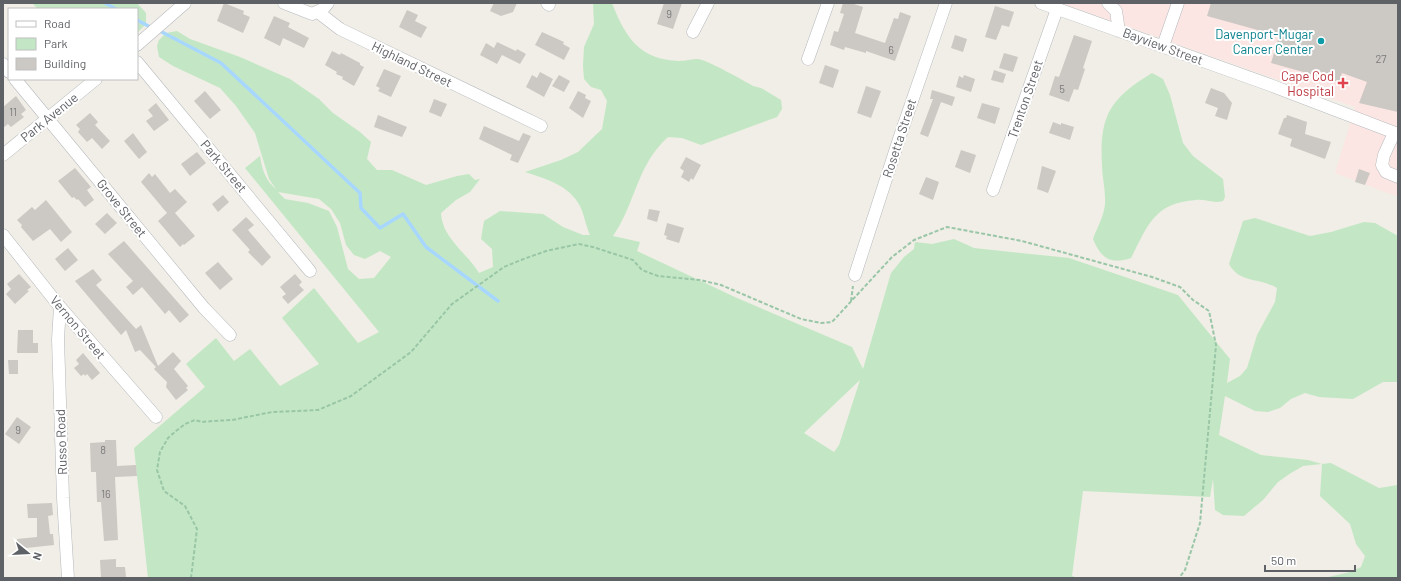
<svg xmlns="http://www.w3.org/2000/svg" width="1401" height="581" viewBox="0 0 1401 581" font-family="Barlow,sans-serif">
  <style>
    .medical { fill: #fce6e3 }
    .green { fill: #c3e7c4; fill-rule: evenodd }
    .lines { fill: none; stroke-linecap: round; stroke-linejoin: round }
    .stream { stroke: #a7d7ff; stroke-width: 3.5 }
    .building { fill: #ccc8c3 }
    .minor-casing { stroke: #b6b8bd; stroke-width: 13 }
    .path { stroke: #9ac6a8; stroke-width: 2; stroke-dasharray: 4 2; stroke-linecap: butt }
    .minor { stroke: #fff; stroke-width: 12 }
    .culture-dot { fill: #0f9aa8; stroke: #fff; stroke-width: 1.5 }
    .health-dot { fill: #e0444e; stroke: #fff; stroke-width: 1.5 }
    .labels { text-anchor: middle; stroke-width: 4; stroke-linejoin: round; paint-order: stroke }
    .number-label { font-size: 11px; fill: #7a7b7d }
    .culture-label { font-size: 13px; fill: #0d838f; stroke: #fff; text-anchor: end }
    .street-label { font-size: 13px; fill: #5e6166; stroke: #fff }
    .health-label { font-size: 13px; fill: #be3a42; stroke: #fff; text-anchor: end }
  </style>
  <rect width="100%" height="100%" fill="#f0eee6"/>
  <path class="medical" d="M1061 3H1398V197L1335 173 1355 107Z"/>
  <path class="green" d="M32 3H137L146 13V24L137 33V9H38Z
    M593 3H612C625 37 640 60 679 61 685 61 692 59 698 59 705 59 745 81 753 86L761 88 781 100 782 109 777 117 701 145 682 138 668 137C636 166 636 203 613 236L640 242 637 251 737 298 852 347 863 369 891 273 904 257 914 249 915 242 932 244 954 239 974 248 1069 258 1178 295 1230 359 1227 383 1240 376 1247 368 1257 335 1275 302 1277 288C1259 277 1240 284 1229 264L1243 221 1255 218 1310 236 1331 232 1364 222 1375 223 1398 236V382H1383L1353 399 1319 397 1305 393 1291 399 1280 408 1268 412 1255 411 1225 396 1219 435 1261 455 1308 460 1322 464 1331 463 1379 488 1398 485V578H1324L1350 572 1361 567 1365 556 1356 544 1350 524 1320 496 1322 464 1303 466 1291 473 1278 482 1263 500 1244 516 1223 515 1215 510 1213 479 1210 497 1083 491 1072 576 1078 578H148L134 448 205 387 186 364 216 338 234 361 250 349 280 386 319 364 282 318 314 288 358 343 379 332 245 168 260 156C262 170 266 181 276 189L269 179 255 133 236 106 220 88 173 66 159 57 157 46 159 40 166 33 177 31 190 39 240 57 290 79 319 99 333 113 360 132 371 142 367 159 377 170H392L426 185 457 176 469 174 475 180 480 179 470 192 456 200 441 213C442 238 467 253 479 273L493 267 492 249 481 239 484 221 500 211 543 214 563 227 583 235H590C586 226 584 214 580 206 569 185 546 179 525 172L561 160 578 152 602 129 607 101 601 90 591 87 584 79 583 66 584 47 594 24ZM278 192 319 199 331 209 340 223 346 245 354 255 365 259 380 251 391 257 374 278 359 279 348 269 337 227 329 211 308 203 285 199ZM860 380 839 445 834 452 804 433Z
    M1152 73 1163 79 1170 95 1183 143 1193 156 1223 179 1225 197 1223 201C1213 204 1206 199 1196 200 1154 203 1148 225 1131 258 1110 265 1101 258 1093 239 1097 228 1104 216 1105 204 1106 191 1102 178 1102 165 1099 115 1111 98 1152 73Z"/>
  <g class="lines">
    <path class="stream" d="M105 3 116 9
      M137 20 152 28
      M158 30 221 63 360 193 361 208 380 228 403 214 426 247 498 301"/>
  </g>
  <path class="building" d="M224 3 244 11 243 14 250 17 243 33 217 21Z
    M494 3H517L513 12 501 16 490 11Z
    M664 3H682L673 29 657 24Z
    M843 3H851L863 7 855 33 885 43 894 18 898 19 900 12 911 16 895 61 866 51V53L845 47 844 50 830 45 834 31 838 32 844 14 840 13Z
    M1211 3H1398V112L1359 103 1367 82 1342 73 1339 82 1271 63 1279 36 1207 16Z
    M995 6 1014 12 1009 27 1002 25 996 40 985 37Z
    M407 10 418 15 415 21 427 27 421 38 399 27Z
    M274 16 290 23 288 27 309 38 304 48 283 38 280 46 264 38Z
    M542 32 564 42 563 44 570 48 564 60 535 45Z
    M955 35 967 39 963 52 951 48Z
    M1074 35 1092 41 1083 68 1085 69 1078 90 1074 89 1069 102 1049 95 1055 76 1059 77Z
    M497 42 516 51 517 49 526 54 520 64 502 55 497 64 480 55 486 43 494 48Z
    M332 51 340 55 341 53 360 63V65L364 67 354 86 342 79 343 77 336 74 337 72 325 65Z
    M1004 53 1018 57 1013 72 999 68Z
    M825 65 839 70 833 88 819 83Z
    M384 69 401 76 391 97 378 91 380 88 376 86Z
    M994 70 1006 74 1003 83 991 80Z
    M540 72 553 79 544 97 526 87 532 75 537 78Z
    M559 75 570 81 564 92 552 86Z
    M964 75 975 79 971 92 956 87 959 76 963 78Z
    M866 86 881 91 871 118 857 113Z
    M1211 88 1224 93 1232 103 1227 120 1215 116 1218 108 1205 103Z
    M932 90 955 97 952 106 941 102 928 137 920 134 933 99H930Z
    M205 91 221 110 210 119 194 101Z
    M578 91 586 95 585 98 591 101 583 118 569 108Z
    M16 96 26 110 21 114 24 117 11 127 8 124 3 128V107Z
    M434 99 447 104 441 117 429 112Z
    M156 103 169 120 154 131 146 121 153 116 148 110Z
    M982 103 1000 108 995 124 977 118Z
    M90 113 98 122 95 125 110 141 102 149 92 138 87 142 78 132 80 129 76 125Z
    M378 115 407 127 402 137 374 127Z
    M1287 115 1307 122 1305 134 1331 142 1325 159 1290 146 1292 139 1278 134 1284 118H1286Z
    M1053 122 1061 125V123L1074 127 1070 140 1049 133Z
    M484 126 519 141 523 133 531 136 518 163 510 160 512 155 479 139Z
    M133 133 147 152 139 159 124 141Z
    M961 150 976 155 970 173 955 167Z
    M197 152 206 163 190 176 181 164Z
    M686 157 701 165 693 180 691 178 689 182 681 177 684 171 680 168Z
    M1042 166 1056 171 1048 193 1037 189Z
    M75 168 91 187 87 190 94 200 85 207 78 199 77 200 74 197 72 198 58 181Z
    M1359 169 1370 173 1365 185 1355 182Z
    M149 173 152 177 155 174 170 193 175 189 187 202 175 213 195 236 184 245 183 244 180 247 158 221 167 213 141 182Z
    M926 177 939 182 933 200 919 194Z
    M223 195 229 202 218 212 212 204Z
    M46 200 72 232 61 242 50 229 33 241 21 227 22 225 17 220 32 207 35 210Z
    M649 209 660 211 657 222 647 219Z
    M107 213 117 223 105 234 95 224Z
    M246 217 254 225 248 230 271 257 262 266 248 252 250 250 232 230Z
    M667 223 684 228 679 243 666 239 667 236 664 235Z
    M124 241 189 315 180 323 169 310 165 314 142 287 133 295 126 287 133 281 108 254Z
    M68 248 78 260 65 271 55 259Z
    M218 262 233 279 220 290 205 273Z
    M93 269 102 280 96 285 136 329 141 325 158 366 173 352 181 361 174 369 188 386 186 388 188 390 176 400 166 387 167 382 154 369 156 367 140 350 135 352 126 330 121 335 75 281Z
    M19 274 31 287 27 290 29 291 15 304 6 294 11 289 7 284Z
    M295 274 302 282 299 285 304 290 288 304 282 297 286 294 280 287Z
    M18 330H33V343H38V353H17Z
    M83 353 100 373 92 380 87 374 85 376 84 374 81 376 74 368 79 364 76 360Z
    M8 360H18V374H9Z
    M17 417 31 427 19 444 5 434Z
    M105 440H116L117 466 136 465 137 476 115 477 118 540 104 541 101 502H97L96 472H91L90 443 105 442Z
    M52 503 53 515 48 516 50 534H53L54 545 26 548V547H18L17 539 37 537V518H28L27 504Z
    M116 559V567H125L126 577 101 578 100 560Z"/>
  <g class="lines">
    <defs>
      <path id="minor" d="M284 3 312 14 323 9 328 3
        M547 3 549 5
        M1041 3 1270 85 1398 134
        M1108 3 1116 11 1119 31
        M318 12 340 29 541 126
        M693 32 708 3
        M137 45 185 3
        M1163 46 1178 3
        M808 59 828 3
        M137 62 310 271
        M3 64 9 72
        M15 79 204 308 230 335
        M1394 133 1384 155 1382 165 1386 172 1398 177
        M3 155 96 79
        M993 190 1057 9
        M3 235 60 307 156 417
        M855 275 900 136 946 3
        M60 307 58 339 63 498 68 578"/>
    </defs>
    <use href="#minor" class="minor-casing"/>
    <path class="path" d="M851 301 853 286
      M191 578 197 529 185 506 164 491 157 470 160 452 168 438 176 431 185 424 195 420 202 422 213 421 232 420 272 412 318 410 351 396 411 352 452 304 504 267 521 260 546 251 579 244 593 247 633 260 642 270 658 276 700 280 721 285 801 319 821 323 832 322 892 257 914 240 947 227 1022 241 1152 277 1180 287 1193 300 1209 311 1216 345 1200 523 1185 570 1179 578"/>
    <use href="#minor" class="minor"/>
  </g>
  <circle class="culture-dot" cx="1321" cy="41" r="4"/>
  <path class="health-dot" d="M1341 77h4v4h4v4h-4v4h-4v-4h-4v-4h4z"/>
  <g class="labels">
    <g class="number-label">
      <text x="669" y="18">9</text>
      <text x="891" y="54">6</text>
      <text x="1381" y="63">27</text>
      <text x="1062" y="93">5</text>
      <text x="13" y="116">11</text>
      <text x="18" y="434">9</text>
      <text x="103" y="454">8</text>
      <text x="106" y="498">16</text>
    </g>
    <g class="culture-label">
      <text x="1313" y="39">Davenport-Mugar<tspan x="1313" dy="15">Cancer Center</tspan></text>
    </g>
    <g class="street-label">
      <text transform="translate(1163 46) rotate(20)" y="5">Bayview Street</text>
      <text transform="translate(412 64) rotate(26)" y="5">Highland Street</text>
      <text transform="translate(1025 99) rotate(-71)" y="5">Trenton Street</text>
      <text transform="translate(49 117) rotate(-39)" y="5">Park Avenue</text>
      <text transform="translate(899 138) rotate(-72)" y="5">Rosetta Street</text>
      <text transform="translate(224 166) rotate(50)" y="5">Park Street</text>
      <text transform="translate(122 208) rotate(51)" y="5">Grove Street</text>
      <text transform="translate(78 327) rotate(50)" y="5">Vernon Street</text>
      <text transform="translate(61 442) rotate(-92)" y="5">Russo Road</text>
    </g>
    <g class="health-label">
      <text x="1334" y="81">Cape Cod<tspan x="1334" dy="15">Hospital</tspan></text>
    </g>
  </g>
  <rect width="1401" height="581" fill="none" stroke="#5e6166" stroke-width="8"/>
  <rect x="8" y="8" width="130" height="72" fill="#ffffff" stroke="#bfc0c2"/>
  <rect x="16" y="21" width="20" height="6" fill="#ffffff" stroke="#bfc0c2"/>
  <text x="44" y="28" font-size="12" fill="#5e6166">Road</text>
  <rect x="16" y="38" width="20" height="12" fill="#c3e7c4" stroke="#bfc0c2"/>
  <text x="44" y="48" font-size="12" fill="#5e6166">Park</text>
  <rect x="16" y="58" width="20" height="12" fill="#ccc8c3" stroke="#bfc0c2"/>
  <text x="44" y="68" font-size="12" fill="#5e6166">Building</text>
  <g transform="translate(28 553) rotate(108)" stroke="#ffffff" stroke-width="3" paint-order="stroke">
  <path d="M0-3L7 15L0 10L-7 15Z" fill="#5e6166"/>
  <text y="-6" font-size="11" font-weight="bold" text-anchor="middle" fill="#5e6166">N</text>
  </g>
  <path d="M1265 565v6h90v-6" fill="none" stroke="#5e6166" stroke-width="2"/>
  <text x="1271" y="565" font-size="12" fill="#5e6166" stroke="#ffffff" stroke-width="3" paint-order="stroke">50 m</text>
</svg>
